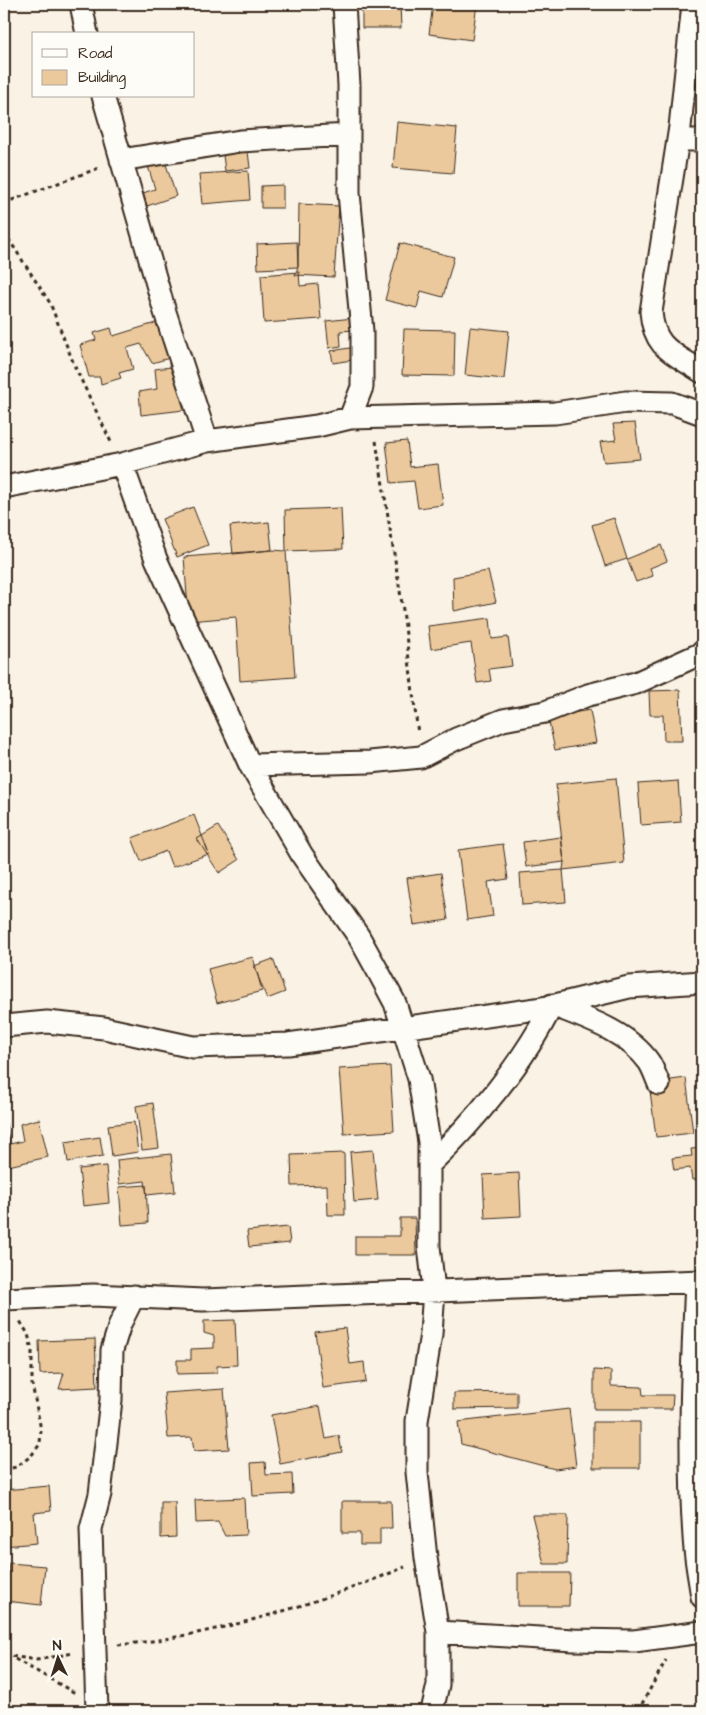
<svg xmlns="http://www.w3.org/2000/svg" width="706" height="1715" viewBox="0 0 706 1715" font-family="'Architects Daughter',sans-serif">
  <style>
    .building { fill: #ebc99c; stroke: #3b2a1e }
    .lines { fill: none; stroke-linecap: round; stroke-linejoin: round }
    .street-casing { stroke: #3b2a1e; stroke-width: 25 }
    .path { stroke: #3b2a1e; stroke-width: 3; stroke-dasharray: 4 4; stroke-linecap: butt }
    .street { stroke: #fdfcf7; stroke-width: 21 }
  </style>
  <rect width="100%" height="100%" fill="#f9f2e5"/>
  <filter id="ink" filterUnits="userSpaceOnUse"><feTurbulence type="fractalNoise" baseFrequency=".02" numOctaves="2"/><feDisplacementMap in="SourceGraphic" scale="10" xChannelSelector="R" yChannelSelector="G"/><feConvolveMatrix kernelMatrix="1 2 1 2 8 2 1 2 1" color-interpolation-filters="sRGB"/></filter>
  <g filter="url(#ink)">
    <path class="building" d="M362 4H400L401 28H362Z
      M433 4H477L472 40 429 34Z
      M397 122 457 128 453 173 393 168Z
      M246 135 250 168 225 171 221 139Z
      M164 158 176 196 147 206 143 193 155 189 147 163Z
      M248 171 250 200 202 204 199 174Z
      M283 185V208H261V186Z
      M299 204 339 206 334 277 295 275 298 267Z
      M297 242 298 267 258 269 257 244Z
      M400 243 454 257 443 297 421 291 417 308 385 300Z
      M299 272 300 286 318 284 321 319 264 323 261 275Z
      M353 318 355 330 340 331 341 346 329 348 326 321Z
      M162 321 173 357 152 363 141 344 127 348 133 369 119 373 121 378 101 384 100 377H89L80 345 96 340 94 333 111 328 113 336Z
      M470 327 509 331 504 379 465 375Z
      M404 329 455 330 454 376 402 375Z
      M356 347 358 359 333 363 331 351Z
      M179 366 184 410 141 415 139 392 157 389 155 369Z
      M635 423 640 459 604 462 600 442 616 440 613 424Z
      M407 441 410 467 438 464 443 505 418 508 414 481 391 483 386 443Z
      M193 507 208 545 177 557 162 519Z
      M341 508 343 549 286 551 285 510Z
      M614 518 627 559 605 566 592 525Z
      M269 522 272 550 233 554 230 526Z
      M702 538V562L698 539Z
      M661 545 667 561 650 568 653 576 636 582 627 559Z
      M272 550 286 551 295 677 240 681 236 617 189 621 184 557Z
      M488 571 496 602 454 611 453 577Z
      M490 618 492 639 508 637 512 666 489 669 491 681 477 683 471 643 431 649 428 626Z
      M680 690 682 741H664L663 715H650L649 691Z
      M590 710 596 743 555 750 548 717Z
      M616 778 624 863 563 870 564 862 556 784Z
      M678 781 681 822 641 825 638 784Z
      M194 815 209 854 172 867 166 851 141 861 132 838Z
      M218 826 239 860 219 873 197 839Z
      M561 837 564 862 526 867 523 842Z
      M503 844 508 879 488 882 493 916 467 920 458 850Z
      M563 870 566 902 522 905 520 873Z
      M441 873 448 920 414 925 407 878Z
      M253 957 262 991 217 1003 208 969Z
      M273 959 285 992 267 999 254 966Z
      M390 1066 394 1131 344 1134 339 1069Z
      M686 1078 693 1133 656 1137 649 1083Z
      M153 1103 159 1148 142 1150 136 1106Z
      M4 1115 10 1144 23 1141 20 1124 39 1119 48 1157 4 1167Z
      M134 1122 138 1152 112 1156 108 1125Z
      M100 1137 103 1156 68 1162 65 1142Z
      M702 1148V1179L692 1180 690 1168 674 1170 672 1158 692 1156 691 1149Z
      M373 1150 378 1200 354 1202 350 1152Z
      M344 1153 345 1215H328L327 1185 292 1186 291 1155Z
      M171 1154 175 1192 147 1195 145 1181 119 1184 117 1160Z
      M106 1166 109 1203 83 1206 79 1169Z
      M519 1173 521 1216 485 1218 483 1175Z
      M146 1185 148 1223 122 1225 119 1187Z
      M400 1218H415L416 1255H355V1236H400Z
      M288 1227 290 1243 249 1247 247 1231Z
      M235 1320 237 1365 217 1366V1373L177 1374V1360H191V1349L214 1348V1336L204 1333V1321Z
      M345 1328 350 1364 364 1362 366 1382 323 1388 315 1332Z
      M95 1339 97 1387 59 1389 64 1373 40 1374 39 1341Z
      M594 1370 611 1371V1386L642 1387 643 1395H673L672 1409H594Z
      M224 1389 229 1449 194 1451 192 1437 168 1438 164 1393Z
      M517 1392V1408L454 1409V1393Z
      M320 1406 326 1439 339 1436 342 1452 280 1464 271 1415Z
      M569 1409 576 1466 555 1469 461 1444 458 1422Z
      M593 1422H640V1468H593Z
      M265 1462 266 1475 292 1474 293 1494 253 1496 251 1463Z
      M49 1486 51 1511 34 1513 37 1543 4 1546V1490Z
      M244 1498 246 1535 225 1536 218 1522 196 1523 195 1500Z
      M342 1501H391L392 1528H380V1545H360V1533H342Z
      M161 1502H175L176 1537 161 1538Z
      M532 1515H568L567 1564H544Z
      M9 1563 45 1566 41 1605 5 1601Z
      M518 1573H570L569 1606H518Z"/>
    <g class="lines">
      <defs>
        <path id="street" d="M81 4 87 34
          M344 4 349 85V193L362 331V387L350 418
          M693 4 680 127 651 312C654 349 674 353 702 372
          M103 96 165 312 207 441
          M678 140H702
          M121 160 240 141 349 135
          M122 464 156 559 250 765 302 855 359 937 380 975 395 1003 419 1079 429 1142V1246L434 1290 431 1334 417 1421V1472L426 1558 438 1632V1685L432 1711
          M4 487 122 464 207 441 317 426 350 418 555 413 626 402 672 403 702 414
          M250 765 370 762 421 757 456 739 503 720 545 712 588 695 636 683 702 653
          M4 1026 47 1022 104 1028 193 1047 288 1044 543 1008 629 987 702 982
          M429 1165C474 1122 525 1061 552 1005 585 1018 627 1031 649 1062 653 1068 656 1077 659 1084
          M696 1282C692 1366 688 1452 694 1537 695 1557 699 1577 702 1597
          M4 1299 93 1295 203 1300 702 1281
          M438 1632 574 1640 634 1641 702 1632
          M97 1711 91 1529 100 1494 111 1400 112 1350 120 1324 134 1296"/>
      </defs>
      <use href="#street" class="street-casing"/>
      <path class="path" d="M4 203 99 168
        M4 232 50 303 75 367 111 442
        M376 441 403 610 418 734
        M4 1470 16 1467 31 1456 40 1444 41 1430 32 1384V1350L28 1334 20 1321
        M118 1645C214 1636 317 1604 405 1567
        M4 1655 37 1660 73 1653
        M15 1659 75 1693
        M638 1711 666 1660"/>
      <use href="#street" class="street"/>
    </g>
  </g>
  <rect width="706" height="1715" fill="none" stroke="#fdfcf7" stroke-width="20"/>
  <rect x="10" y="10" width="686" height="1695" fill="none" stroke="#3b2a1e" stroke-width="2" filter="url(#ink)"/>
  <rect x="32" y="32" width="162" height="65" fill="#fdfcf7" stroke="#afa8a0"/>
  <rect x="42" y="49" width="25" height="8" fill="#fdfcf7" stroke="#afa8a0"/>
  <text x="78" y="58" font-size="15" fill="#3b2a1e">Road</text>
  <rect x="42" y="70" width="25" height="15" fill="#ebc99c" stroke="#afa8a0"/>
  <text x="78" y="82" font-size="15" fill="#3b2a1e">Building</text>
  <g transform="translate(58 1658) rotate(356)" stroke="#fdfcf7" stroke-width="4" paint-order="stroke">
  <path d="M0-4L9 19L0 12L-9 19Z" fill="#3b2a1e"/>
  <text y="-8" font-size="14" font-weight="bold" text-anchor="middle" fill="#3b2a1e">N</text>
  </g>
</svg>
